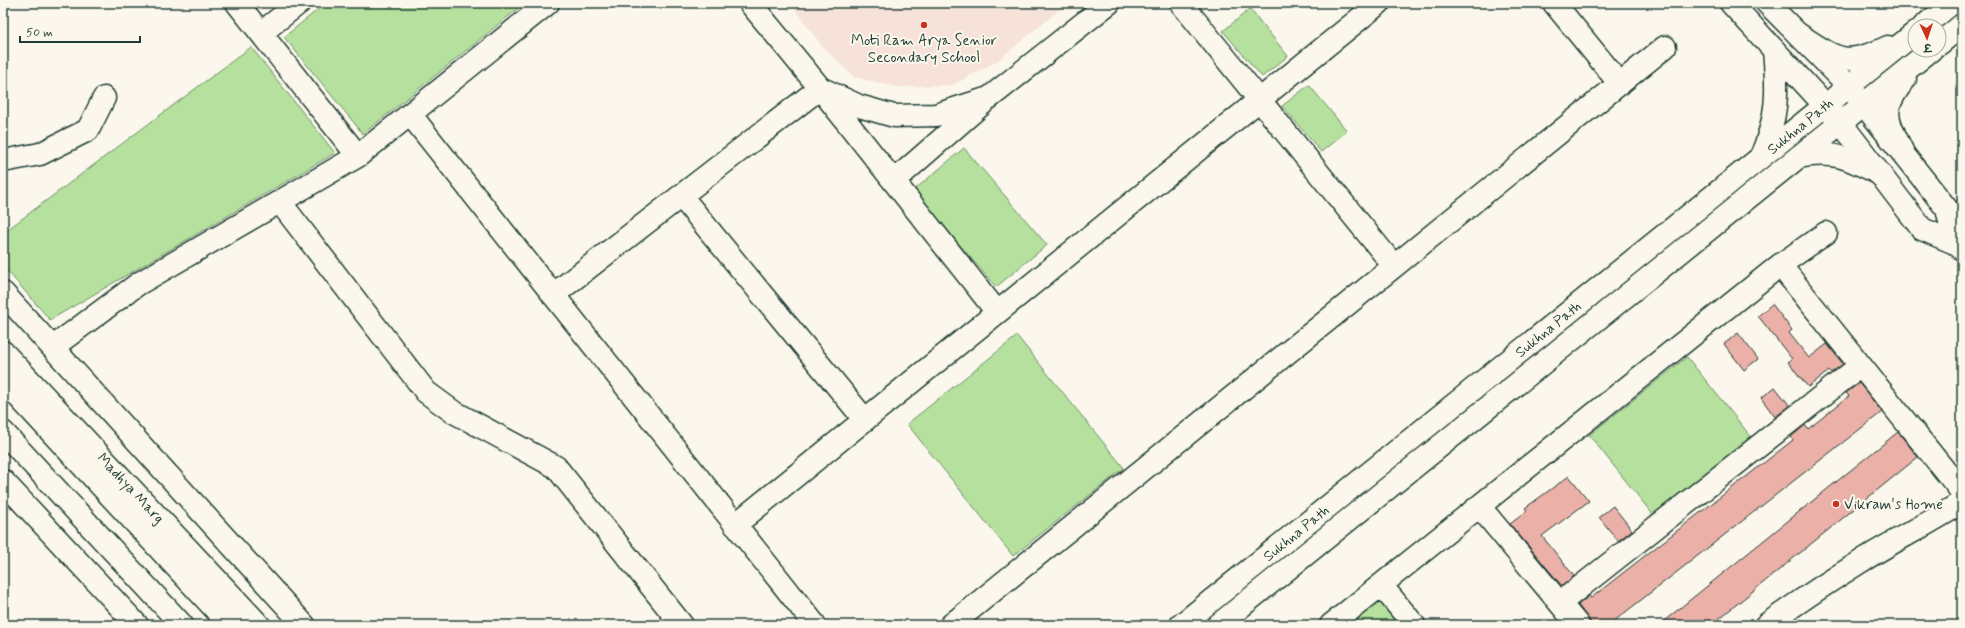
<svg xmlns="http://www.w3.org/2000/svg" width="1965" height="628" viewBox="0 0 1965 628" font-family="Mynerve,'Playpen Sans Deva',sans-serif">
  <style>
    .built { fill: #f6e2d8 }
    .green { fill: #b6e09d; stroke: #6a8e68 }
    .building { fill: #ebb0a8; stroke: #1f3d34 }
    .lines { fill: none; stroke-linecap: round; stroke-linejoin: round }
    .minor-casing { stroke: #1f3d34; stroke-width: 25 }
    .major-casing { stroke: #1f3d34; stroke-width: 25 }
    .minor { stroke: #fbf7ec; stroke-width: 22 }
    .major { stroke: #fbf7ec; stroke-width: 22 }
    .poi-dot { fill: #c8321e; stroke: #fbf7ec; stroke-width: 1.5 }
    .labels { text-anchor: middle; stroke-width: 4; stroke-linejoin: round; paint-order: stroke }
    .poi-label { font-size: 15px; fill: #1f3d34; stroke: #fbf7ec }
    .street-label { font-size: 15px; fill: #1f3d34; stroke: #fbf7ec }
  </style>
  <rect width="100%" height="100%" fill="#fbf7ec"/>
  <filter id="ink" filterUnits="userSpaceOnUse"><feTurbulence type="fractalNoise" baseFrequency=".025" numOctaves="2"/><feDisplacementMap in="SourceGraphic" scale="8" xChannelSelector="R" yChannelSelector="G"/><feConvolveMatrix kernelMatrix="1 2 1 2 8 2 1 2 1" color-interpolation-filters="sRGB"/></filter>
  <g filter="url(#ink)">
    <path class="built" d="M790 3H1068L997 61 953 85 897 87 854 77 822 46Z"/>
    <path class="green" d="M326 3H525L363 134 284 37Z
      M1250 9 1288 56 1262 77 1223 31Z
      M251 47 335 153 50 320 3 266V233Z
      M1309 85 1347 131 1321 152 1282 106Z
      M964 148 1047 245 996 287 913 191Z
      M1017 336 1124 468 1013 556 907 424Z
      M1687 357 1752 438 1654 516 1589 435Z
      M1380 593 1405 625H1339Z"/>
    <path class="building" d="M1772 304 1792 330 1789 333 1809 358 1827 344 1843 364 1831 373 1829 371 1808 387 1788 362 1792 359 1758 316Z
      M1738 333 1758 359 1744 370 1724 344Z
      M1859 383 1882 412 1609 625H1593L1578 605 1589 596 1591 598 1765 462 1793 440 1791 437 1805 425 1808 429 1822 418 1849 396 1846 393Z
      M1775 387 1790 406 1775 417 1761 398Z
      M1898 432 1918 457 1726 613 1711 625H1659Z
      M1569 476 1589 501 1542 536 1574 576 1562 586 1510 524 1527 511 1525 508Z
      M1613 506 1632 530 1618 541 1599 517Z"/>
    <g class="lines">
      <defs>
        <path id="minor" d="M237 3 358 156
          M750 3 820 88 859 106 894 116 936 115 989 98 1109 3
          M1181 3 1394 266
          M1554 3 1620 84
          M1731 3 1841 123 1922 229 1955 243 1962 249
          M1767 3 1849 86 1947 209 1955 243
          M261 33 299 3
          M410 114 815 625
          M3 161 40 154 88 130 104 98
          M894 181 982 104
          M681 196 865 420
          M280 202 426 392 452 411 556 467 682 625
          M1780 265 1962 492
          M3 293 304 625
          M553 295 820 88 997 312
          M53 347 138 284 358 156 548 3
          M3 432 182 625
          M3 481 137 625
          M1479 506 1578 625
          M735 525 1379 3
          M1381 585 1414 625
          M1560 603 1860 366
          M951 625 1665 47
          M1331 625 1780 265 1826 233
          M1766 625C1797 603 1828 582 1860 562 1893 541 1929 524 1962 502"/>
        <path id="major" d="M1924 26 1952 3
          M1798 34C1837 59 1843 68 1888 47
          M1939 44 1962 25
          M1903 153C1887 118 1879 112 1905 79
          M1761 157C1778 116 1778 93 1774 50
          M1798 157C1835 150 1848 158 1880 174
          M3 352 259 625
          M3 380 230 625
          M1181 625 1915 33
          M1218 625 1931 50"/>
      </defs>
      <use href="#minor" class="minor-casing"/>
      <use href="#major" class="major-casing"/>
      <use href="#minor" class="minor"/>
      <use href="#major" class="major"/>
    </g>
  </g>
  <g class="poi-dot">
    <circle cx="924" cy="25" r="4"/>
    <circle cx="1836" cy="504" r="4"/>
  </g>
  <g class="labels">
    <g class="poi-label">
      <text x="924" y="45">Moti Ram Arya Senior<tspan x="924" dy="17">Secondary School</tspan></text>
      <text x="1844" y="509" text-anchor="start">Vikram's Home</text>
    </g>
    <g class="street-label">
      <text transform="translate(1800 126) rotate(-39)" y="5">Sukhna Path</text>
      <text transform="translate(1548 329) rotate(-39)" y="5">Sukhna Path</text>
      <text transform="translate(131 488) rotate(47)" y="5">Madhya Marg</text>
      <text transform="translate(1296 533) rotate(-39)" y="5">Sukhna Path</text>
    </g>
  </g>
  <rect width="1965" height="628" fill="none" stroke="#fbf7ec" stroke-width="16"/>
  <rect x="8" y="8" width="1949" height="612" fill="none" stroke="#1f3d34" stroke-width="1.5" filter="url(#ink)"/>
  <g transform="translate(1927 38) rotate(177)"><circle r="19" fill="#fbf7ec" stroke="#a3ada2"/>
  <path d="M0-3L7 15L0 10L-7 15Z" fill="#c8321e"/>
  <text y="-6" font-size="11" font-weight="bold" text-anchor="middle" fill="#1f3d34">उ</text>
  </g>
  <path d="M20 36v6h120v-6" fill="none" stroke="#1f3d34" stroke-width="2"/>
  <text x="26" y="36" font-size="12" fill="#1f3d34" stroke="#fbf7ec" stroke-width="3" paint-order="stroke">50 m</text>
</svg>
